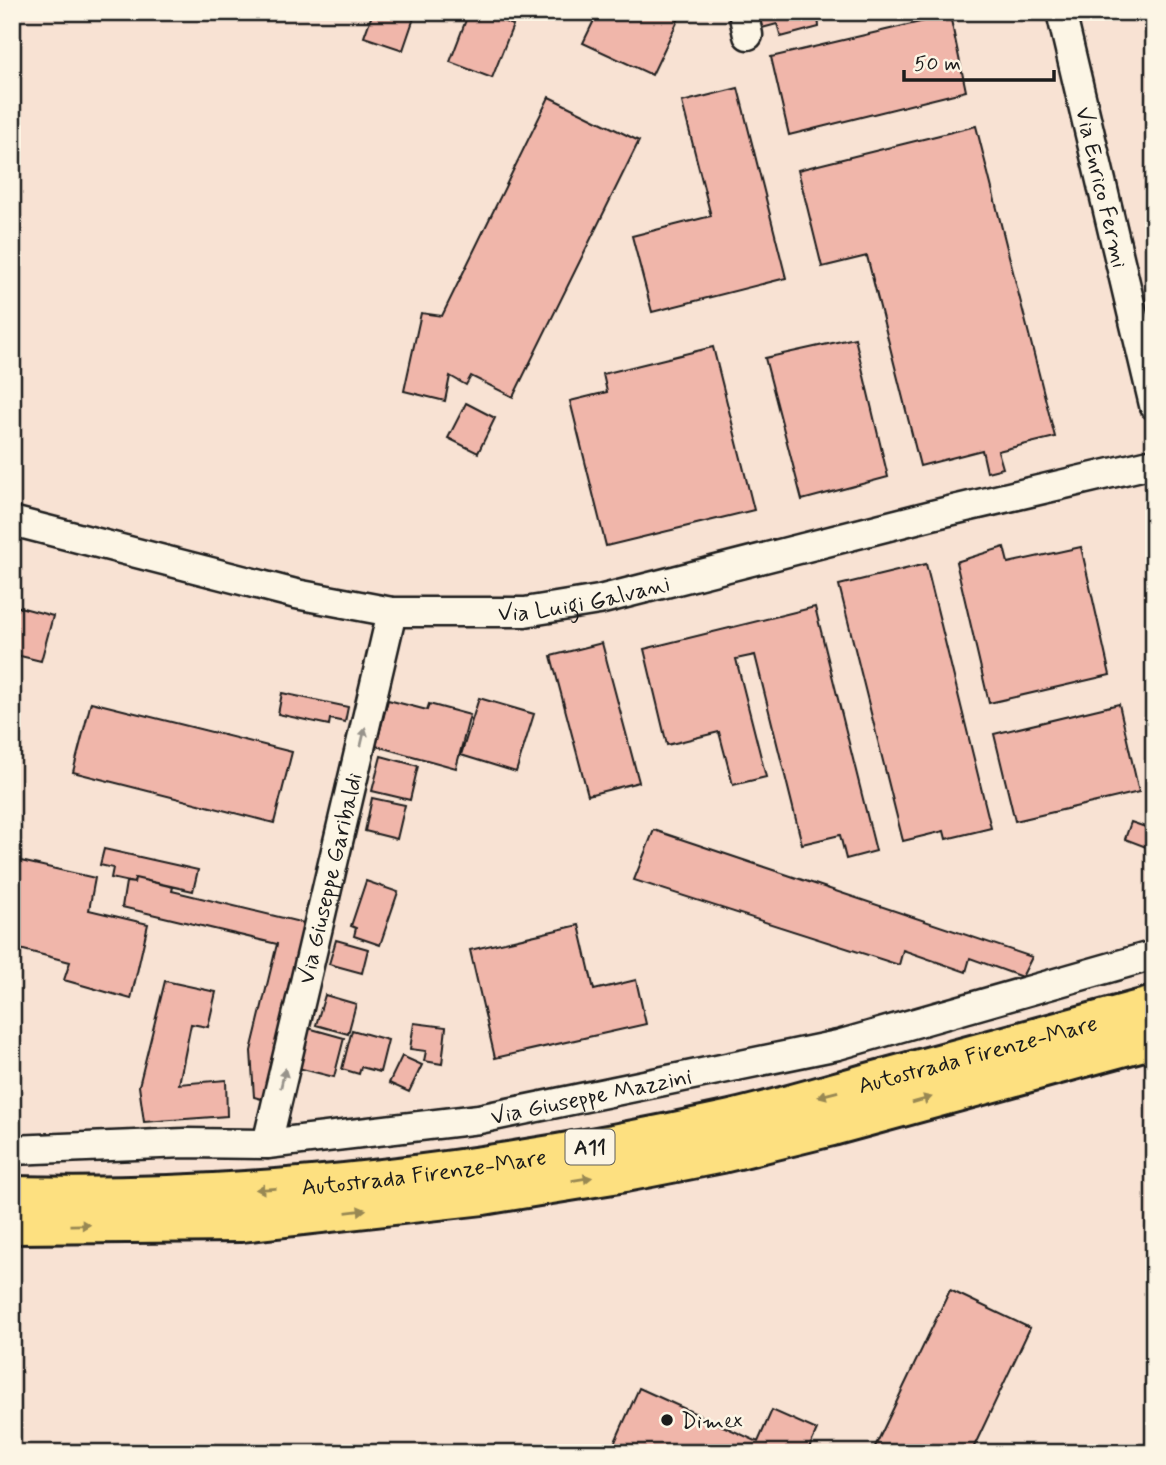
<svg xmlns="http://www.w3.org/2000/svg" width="1166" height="1465" viewBox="0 0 1166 1465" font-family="Mynerve,sans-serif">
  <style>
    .building { fill: #f0b6aa; stroke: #1c1c1c; stroke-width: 2 }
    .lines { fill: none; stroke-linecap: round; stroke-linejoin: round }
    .minor-casing { stroke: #1c1c1c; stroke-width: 33 }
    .highway-casing { stroke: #1c1c1c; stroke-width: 44 }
    .minor { stroke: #fcf5e5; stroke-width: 28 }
    .highway { stroke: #fde080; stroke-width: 38 }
    .oneway { fill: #97938b }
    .oneway2 { fill: #988853 }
    .poi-dot { fill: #1c1c1c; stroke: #fcf5e5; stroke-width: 2.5 }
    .labels { text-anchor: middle; stroke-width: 5; stroke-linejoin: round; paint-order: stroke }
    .shield { fill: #fcf5e5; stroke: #5f5d58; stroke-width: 2 }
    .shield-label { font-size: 21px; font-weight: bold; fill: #1c1c1c }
    .street-label { font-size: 23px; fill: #1c1c1c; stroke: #fcf5e5 }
    .poi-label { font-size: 23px; fill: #1c1c1c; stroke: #fcf5e5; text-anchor: start }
  </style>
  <rect width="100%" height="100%" fill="#f8e2d3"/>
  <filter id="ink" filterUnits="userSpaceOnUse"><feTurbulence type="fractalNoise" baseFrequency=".0143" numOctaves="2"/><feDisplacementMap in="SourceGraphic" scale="14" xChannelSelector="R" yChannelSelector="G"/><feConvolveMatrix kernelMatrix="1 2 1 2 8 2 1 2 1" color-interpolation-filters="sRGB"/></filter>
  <g filter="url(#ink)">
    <path class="building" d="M373 12H416L403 50 364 37Z
      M469 12H480L513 25 492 78 450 62Z
      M598 12H682L652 75 583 43Z
      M758 12H830L818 15 819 27 781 37 777 24 762 28Z
      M950 15 966 91 789 135 771 57Z
      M738 88 786 278 652 312 632 236 711 216 682 102Z
      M549 97 639 141 513 397 471 376 466 385 450 376 445 401 404 391 421 313 442 316Z
      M976 126 1055 437 998 451 1003 468 987 472 982 450 920 466 867 256 822 267 798 170Z
      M855 338 888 477 802 500 765 358Z
      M713 347 754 510 606 546 570 401 607 392 603 374Z
      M466 403 495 418 478 453 448 438Z
      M1004 547 1008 563 1081 547 1110 675 989 703 956 562Z
      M926 564 991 828 946 839 944 831 903 841 839 585Z
      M12 605 53 616 41 661 12 654Z
      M815 607 876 851 846 859 840 835 802 844 755 655 736 659 766 777 733 785 719 732 667 745 644 649Z
      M602 643 639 782 588 795 551 656Z
      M282 693 348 707 345 722 330 719 329 725 278 714Z
      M479 698 534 714 516 772 461 755Z
      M388 700 427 710 429 704 470 715 456 768 376 746Z
      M91 702 292 752 274 823 73 772Z
      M1119 704 1139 792 1015 821 994 734Z
      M381 756 418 766 410 800 372 791Z
      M372 798 405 805 397 839 365 831Z
      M1131 822 1154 830V850L1125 839Z
      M654 830 1032 957 1022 977 970 958 966 972 903 950 899 965 634 880Z
      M104 849 198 870 193 891 135 878 134 883 111 878 113 868 100 865Z
      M12 859 95 878 89 910 148 924 131 999 64 980 70 962 12 947Z
      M135 878 173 887 172 891 304 923 265 1100 254 1097 251 1051 277 944 122 907 126 882 134 883Z
      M366 881 398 892 380 945 354 936 356 928 351 926Z
      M579 925 594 990 636 980 646 1024 495 1058 470 950Z
      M336 940 368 949 362 973 329 964Z
      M165 981 216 992 208 1027 191 1024 179 1084 226 1080 227 1116 144 1122 139 1086Z
      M325 995 356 1004 348 1034 316 1025Z
      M414 1023 446 1027 442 1064 424 1061 426 1051 410 1049Z
      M308 1028 344 1038 334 1077 298 1068Z
      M352 1030 388 1040 380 1072 361 1067 359 1074 342 1069Z
      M402 1056 422 1065 409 1092 389 1083Z
      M950 1290 1030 1328 971 1453H872Z
      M639 1388 758 1442 772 1410 817 1430 807 1453H610Z
      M1135 1446 1154 1451V1453H1133Z"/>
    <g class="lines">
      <defs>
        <g id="minor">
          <path d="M743 12 748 35"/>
          <path id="s1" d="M1061 12 1154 405"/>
          <path id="s2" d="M12 521 296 594 392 612H525L599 600 932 515 1154 463"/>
          <path id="s3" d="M267 1144 392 612"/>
          <path id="s4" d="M12 1150 185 1143 267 1144 479 1119 838 1045 1154 955"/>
        </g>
        <g id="highway">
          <path id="s5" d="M12 1196C253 1202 496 1172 731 1120 778 1109 825 1095 872 1082 966 1057 1060 1032 1154 1006"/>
          <path d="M12 1224 241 1222 483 1195 625 1172 722 1153 832 1126 1154 1038"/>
        </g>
      </defs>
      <use href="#minor" class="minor-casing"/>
      <use href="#highway" class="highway-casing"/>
      <use href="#minor" class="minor"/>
      <use href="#highway" class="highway"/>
    </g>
    <defs><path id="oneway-solid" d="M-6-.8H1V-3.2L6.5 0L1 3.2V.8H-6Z" transform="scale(1.75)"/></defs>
    <g class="oneway">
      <use href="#oneway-solid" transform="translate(363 737) rotate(-77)"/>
      <use href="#oneway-solid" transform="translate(283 1078) rotate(-77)"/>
    </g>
    <g class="oneway2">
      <use href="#oneway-solid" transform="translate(828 1094) rotate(165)"/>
      <use href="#oneway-solid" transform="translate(922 1100) rotate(-16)"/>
      <use href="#oneway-solid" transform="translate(582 1179) rotate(-9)"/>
      <use href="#oneway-solid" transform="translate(266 1189) rotate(177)"/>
      <use href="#oneway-solid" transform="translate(356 1211) rotate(-7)"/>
      <use href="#oneway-solid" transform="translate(80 1225) rotate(-1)"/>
    </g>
  </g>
  <circle class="poi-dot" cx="667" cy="1420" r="7"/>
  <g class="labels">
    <rect class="shield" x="565.5" y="1129.5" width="49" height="35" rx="5"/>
    <g class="shield-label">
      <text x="590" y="1154">A11</text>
    </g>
    <g class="street-label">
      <text dy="8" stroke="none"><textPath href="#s1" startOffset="180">Via Enrico Fermi</textPath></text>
      <text dy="8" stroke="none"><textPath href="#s2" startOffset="584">Via Luigi Galvani</textPath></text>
      <text dy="8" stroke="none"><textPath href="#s3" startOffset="273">Via Giuseppe Garibaldi</textPath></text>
      <text dy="8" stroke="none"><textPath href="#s5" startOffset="980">Autostrada Firenze-Mare</textPath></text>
      <text dy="8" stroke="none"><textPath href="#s4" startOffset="583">Via Giuseppe Mazzini</textPath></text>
      <text dy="8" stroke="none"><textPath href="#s5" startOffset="413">Autostrada Firenze-Mare</textPath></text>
    </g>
    <g class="poi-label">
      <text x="681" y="1428">Dimex</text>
    </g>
  </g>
  <rect width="1166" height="1465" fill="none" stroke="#fcf5e5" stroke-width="42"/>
  <rect x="21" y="21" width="1124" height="1423" fill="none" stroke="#1c1c1c" stroke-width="2.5" filter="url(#ink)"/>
  <path d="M904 70v10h150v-10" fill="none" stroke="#1c1c1c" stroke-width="3.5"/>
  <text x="914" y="70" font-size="21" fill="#1c1c1c" stroke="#fcf5e5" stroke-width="5" paint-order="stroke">50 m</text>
</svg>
